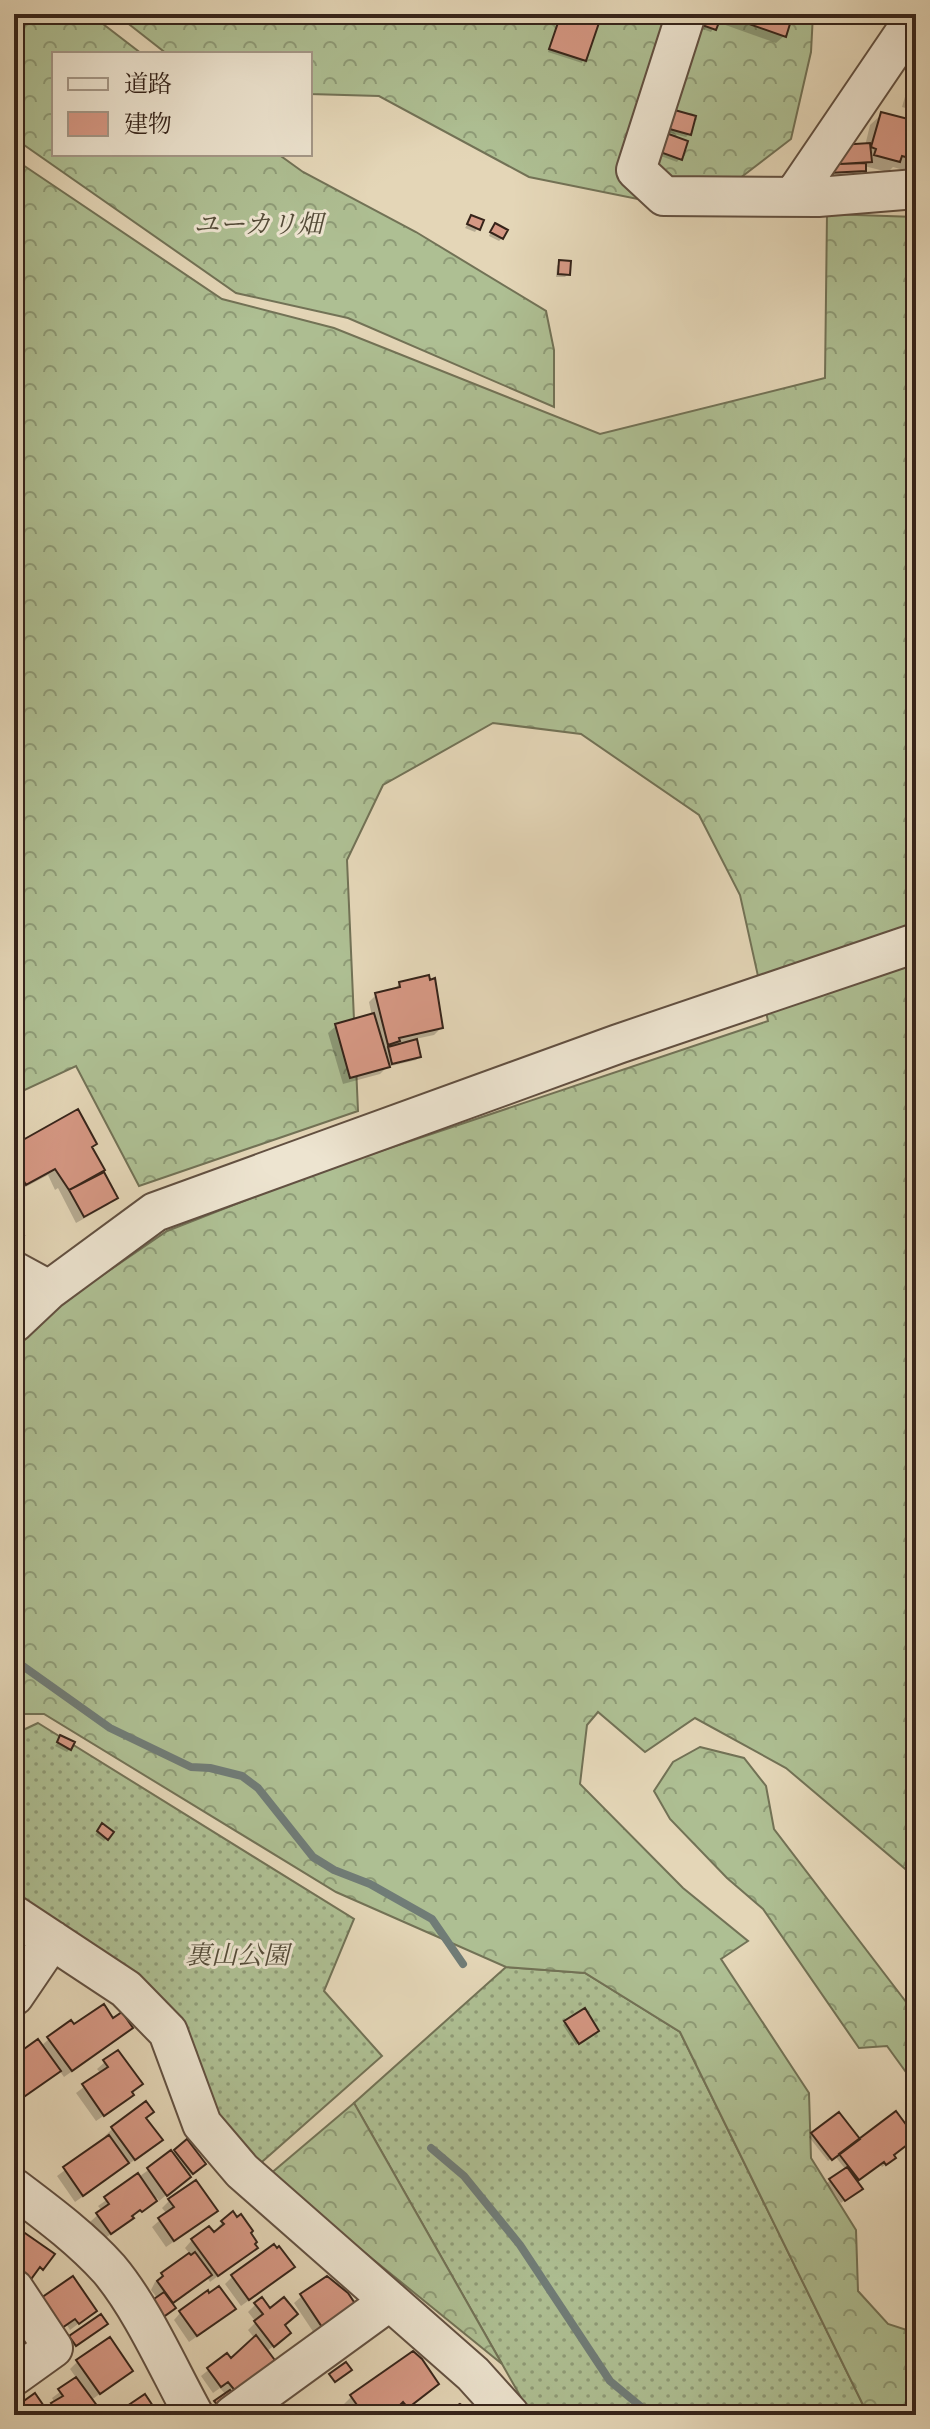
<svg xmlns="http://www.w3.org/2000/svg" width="930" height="2429" viewBox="0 0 930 2429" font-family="'Libre Bodoni','Noto Serif JP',serif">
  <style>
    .grass { fill: url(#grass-dots); stroke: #727256; stroke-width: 2 }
    .forest { fill: url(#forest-crowns); stroke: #727256; stroke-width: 2 }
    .shadow { fill: #0003 }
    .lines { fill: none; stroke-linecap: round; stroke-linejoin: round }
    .stream { stroke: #707c77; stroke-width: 8 }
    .building { fill: #d69884; stroke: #36241a; stroke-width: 2 }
    .minor-casing { stroke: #625041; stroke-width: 42 }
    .minor { stroke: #ede4d0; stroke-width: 38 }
    .labels { text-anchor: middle; stroke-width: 6; stroke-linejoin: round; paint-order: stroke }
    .park-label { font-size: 26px; font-style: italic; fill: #544b38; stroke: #ede4d0 }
  </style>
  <defs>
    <pattern id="grass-dots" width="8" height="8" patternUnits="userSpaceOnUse" patternTransform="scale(2)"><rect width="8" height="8" fill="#aebf93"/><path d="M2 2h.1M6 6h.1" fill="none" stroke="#8e9b77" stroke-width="1.8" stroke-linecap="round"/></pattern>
    <pattern id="forest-crowns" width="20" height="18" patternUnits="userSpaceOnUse" patternTransform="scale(2)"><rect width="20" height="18" fill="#aebf93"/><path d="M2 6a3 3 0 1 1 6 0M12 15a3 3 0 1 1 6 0" fill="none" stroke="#8e9b77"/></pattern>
  </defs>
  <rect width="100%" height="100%" fill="#e4d6b7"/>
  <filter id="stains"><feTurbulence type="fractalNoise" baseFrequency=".0025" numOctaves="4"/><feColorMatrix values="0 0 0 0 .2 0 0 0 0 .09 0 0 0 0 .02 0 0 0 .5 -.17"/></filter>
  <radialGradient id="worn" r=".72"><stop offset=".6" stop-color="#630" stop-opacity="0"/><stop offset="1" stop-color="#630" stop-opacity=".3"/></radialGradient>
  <path class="grass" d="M38 1723 354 1919 324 1991 382 2056 255 2168 215 2118 186 2040 14 1902V1726L21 1731Z
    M506 1967 585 1973 680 2032 868 2415H531L354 2103Z"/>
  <path class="forest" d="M69 14H90L142 54H54V154H278L303 172 416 232 546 311 554 350V407L348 318 236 293 14 138V40L30 18Z
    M116 14H813L811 52 791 139 697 211 529 177 379 96 310 94V54H167Z
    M14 159 222 299 334 328 600 434 825 378 827 214 916 217V1878L786 1768 695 1718 645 1752 598 1712 587 1725 580 1784 683 1888 748 1941 721 1959 809 2093 811 2158 856 2230 858 2291 888 2324 916 2333V2415H868L680 2032 585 1973 506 1967 336 1892 44 1714H14V1346L50 1311 167 1231 318 1172 768 1021 740 895 699 815 581 734 493 723 383 785 347 860 358 1111 139 1186 76 1066 14 1095Z
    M700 1747 744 1758 766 1786 774 1829 916 2015V2086L887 2046 859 2048 763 1909 727 1878 670 1819 654 1791 673 1762Z
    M354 2103 502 2364 269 2175Z"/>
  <path class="shadow" d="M560 14H600L582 63 548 52Z
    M704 14H791L784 36 776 43 717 22 711 32 697 27Z
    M916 59V111L902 107Z
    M668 114 689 134 686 137 670 133 669 136 680 158 677 162 658 155 664 139 669 133 664 131Z
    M882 114 916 123V162L907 171 893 167 888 172 864 166 861 173 825 176 824 161 865 146 870 125Z
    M472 217 482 221 475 232 465 228Z
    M492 229 502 238 499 241 489 236Z
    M560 262 568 274 565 277H556L557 266Z
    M400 983 441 1028 434 1035 415 1039 419 1057 416 1060 387 1067 380 1074 343 1084 328 1033 336 1026 372 1016 369 1002 376 995 393 991Z
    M14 1147 91 1148 115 1198 108 1205 76 1223 58 1188 55 1190 48 1175 18 1191 14 1184Z
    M61 1737 70 1749 67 1752 55 1746Z
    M99 1829 111 1832 104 1841 95 1835Z
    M566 2022 594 2033 576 2045 563 2025Z
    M74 2027 123 2035 64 2077 59 2070 14 2104V2053L17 2056 41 2046 49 2039Z
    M105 2062 140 2084 124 2102 96 2121 76 2093 101 2074 97 2069Z
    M146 2104 145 2119 153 2147 75 2202 57 2176 107 2139 105 2136 112 2129Z
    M812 2134 859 2142 891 2155 890 2161 882 2167 880 2164 855 2182 857 2191 841 2203 827 2183 846 2170 835 2156 828 2161 809 2137Z
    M175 2151 201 2167 159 2201 157 2198 103 2240 90 2222 102 2211 98 2206Z
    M170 2200 208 2218 166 2247 152 2227 167 2214 162 2208Z
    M222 2222 255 2248 210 2282 207 2277 171 2305 158 2299 151 2290 155 2282 190 2254 185 2248 192 2240 213 2234Z
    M285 2274 241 2306 225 2284 232 2277Z
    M346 2294 316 2336 294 2303 302 2296Z
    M255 2305 270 2311 283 2325 281 2340 266 2352 274 2363 216 2410 213 2405 226 2395 220 2388 213 2393 201 2376 226 2356 230 2361 255 2339 248 2330 256 2322 248 2312Z
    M32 2308 95 2311 70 2330 67 2325 51 2336Z
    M181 2312 226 2316 189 2342 174 2320Z
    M77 2362 131 2371 90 2401 95 2407 87 2415H14V2410L46 2411 55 2403 52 2398 77 2379 70 2369Z
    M437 2384 399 2414 396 2409 390 2415H352L344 2404 351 2397Z"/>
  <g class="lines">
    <path class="stream" d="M14 1663 20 1664 110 1728 191 1767 210 1768 242 1776 258 1788 313 1857 334 1870 370 1884 432 1919 463 1964
      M431 2148 464 2176 520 2245 610 2381 651 2415"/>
  </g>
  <path class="building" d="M561 14H602L586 61 549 49Z
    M703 14 721 17 716 30 699 24Z
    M721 14H793L786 37Z
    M916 71V102L908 100Z
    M671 109 696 116 691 135 666 128Z
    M881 112 916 121V160L902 156 900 162 874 155 876 149 871 147Z
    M666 133 688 141 682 160 660 152Z
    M870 143 872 162 840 164 839 145Z
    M839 155 840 164 866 163V171L828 173Z
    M471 215 484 220 480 230 467 224Z
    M495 223 508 230 503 239 490 232Z
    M559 260 571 261 570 275 558 274Z
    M429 975 430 980 435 978 443 1028 399 1038 400 1041 388 1045 375 993 400 987 399 982Z
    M374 1013 390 1067 350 1078 335 1024Z
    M417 1039 421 1057 392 1064 388 1047Z
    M78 1109 97 1144 92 1147 105 1170 69 1190 55 1169 26 1185 14 1164V1145Z
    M104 1172 118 1198 84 1217 69 1190Z
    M14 1204 24 1235 14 1238Z
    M60 1735 75 1742 71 1750 57 1742Z
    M102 1823 114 1832 108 1840 97 1831Z
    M104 2004 113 2018 122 2012 133 2028 72 2071 47 2037 71 2020 74 2024Z
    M585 2008 599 2031 579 2044 564 2021Z
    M38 2039 61 2071 18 2101H14V2051L17 2054Z
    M118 2050 143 2084 132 2092 134 2095 104 2116 82 2084 108 2067 103 2060Z
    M146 2101 154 2112 146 2118 163 2140 135 2160 111 2127Z
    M896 2111 916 2138 894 2155 896 2158 886 2165 884 2162 859 2180 839 2154Z
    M839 2112 860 2139 832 2160 811 2133Z
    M109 2135 129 2163 83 2196 63 2167Z
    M187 2139 206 2164 193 2174 174 2150Z
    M171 2150 191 2177 167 2196 147 2168Z
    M847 2167 863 2189 845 2201 829 2179Z
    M138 2173 157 2201 142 2212 140 2210 132 2216 134 2218 111 2234 96 2213 109 2204 104 2197Z
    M196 2180 218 2211 174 2241 158 2218 174 2207 168 2199Z
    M233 2211 237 2217 241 2214 253 2231 251 2233 257 2242 255 2244 258 2248 218 2276 191 2239 209 2226 214 2232 224 2224 221 2221Z
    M22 2231 55 2254 43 2270 40 2267 29 2282 14 2271V2243Z
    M274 2244 277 2248 279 2246 295 2267 249 2300 231 2275Z
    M195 2252 212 2275 173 2303 157 2281 163 2276 161 2273 189 2253 191 2255Z
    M73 2276 97 2311 79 2324 75 2319 59 2330 38 2300Z
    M327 2276 348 2293 358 2308 324 2330 300 2294Z
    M219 2286 236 2309 197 2336 179 2311 208 2290 209 2293Z
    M164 2292 176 2308 162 2318 151 2301Z
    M262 2297 270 2308 284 2297 298 2314 285 2325 291 2333 274 2347 254 2321 263 2314 254 2303Z
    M101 2314 108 2324 76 2346 69 2336Z
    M14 2324 27 2344 14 2353Z
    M256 2335 277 2363 237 2393 228 2382 221 2387 207 2368 227 2353 231 2358Z
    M110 2337 133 2371 100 2394 76 2360Z
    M413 2351 422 2359 439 2384 408 2408 403 2402 390 2415H364L350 2395Z
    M346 2362 352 2370 335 2382 329 2374Z
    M76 2377 98 2407 86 2415H60L51 2403 63 2396 58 2389Z
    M230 2390 235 2398 220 2408 214 2401Z
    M35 2393 50 2415H14V2408Z
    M145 2394 159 2415H123L130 2411 127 2406Z
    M460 2404 467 2408 471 2415H440Z"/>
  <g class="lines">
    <defs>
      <path id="minor" d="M686 14 636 170 664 196 818 197 916 189
        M793 197 916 16
        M14 1271 49 1290
        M14 1323 49 1290 155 1212 618 1044 916 943
        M14 1915 126 1989 168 2032 202 2124 242 2171 473 2374 510 2415
        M14 1996 52 1940
        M14 2188C47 2213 81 2238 109 2269 142 2308 169 2370 194 2415
        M14 2289 53 2348 14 2376
        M233 2415 390 2301"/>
    </defs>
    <use href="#minor" class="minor-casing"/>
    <use href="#minor" class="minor"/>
  </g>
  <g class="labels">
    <g class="park-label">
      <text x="258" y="233">ユーカリ畑</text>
      <text x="237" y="1964">裏山公園</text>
    </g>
  </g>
  <rect width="930" height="2429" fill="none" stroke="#e4d6b7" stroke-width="48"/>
  <rect x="16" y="16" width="898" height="2397" fill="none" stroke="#36241a" stroke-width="4"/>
  <rect x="24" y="24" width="882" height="2381" fill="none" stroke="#36241a" stroke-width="2"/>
  <rect x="52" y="52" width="260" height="104" fill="#ede4d0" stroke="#a49787" stroke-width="2"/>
  <rect x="68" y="78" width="40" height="12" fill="#ede4d0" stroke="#a49787" stroke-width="2"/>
  <text x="124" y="92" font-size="24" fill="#36241a">道路</text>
  <rect x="68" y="112" width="40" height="24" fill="#d69884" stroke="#a49787" stroke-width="2"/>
  <text x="124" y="132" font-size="24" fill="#36241a">建物</text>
  <rect width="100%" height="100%" filter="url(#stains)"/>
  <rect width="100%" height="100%" fill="url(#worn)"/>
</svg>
